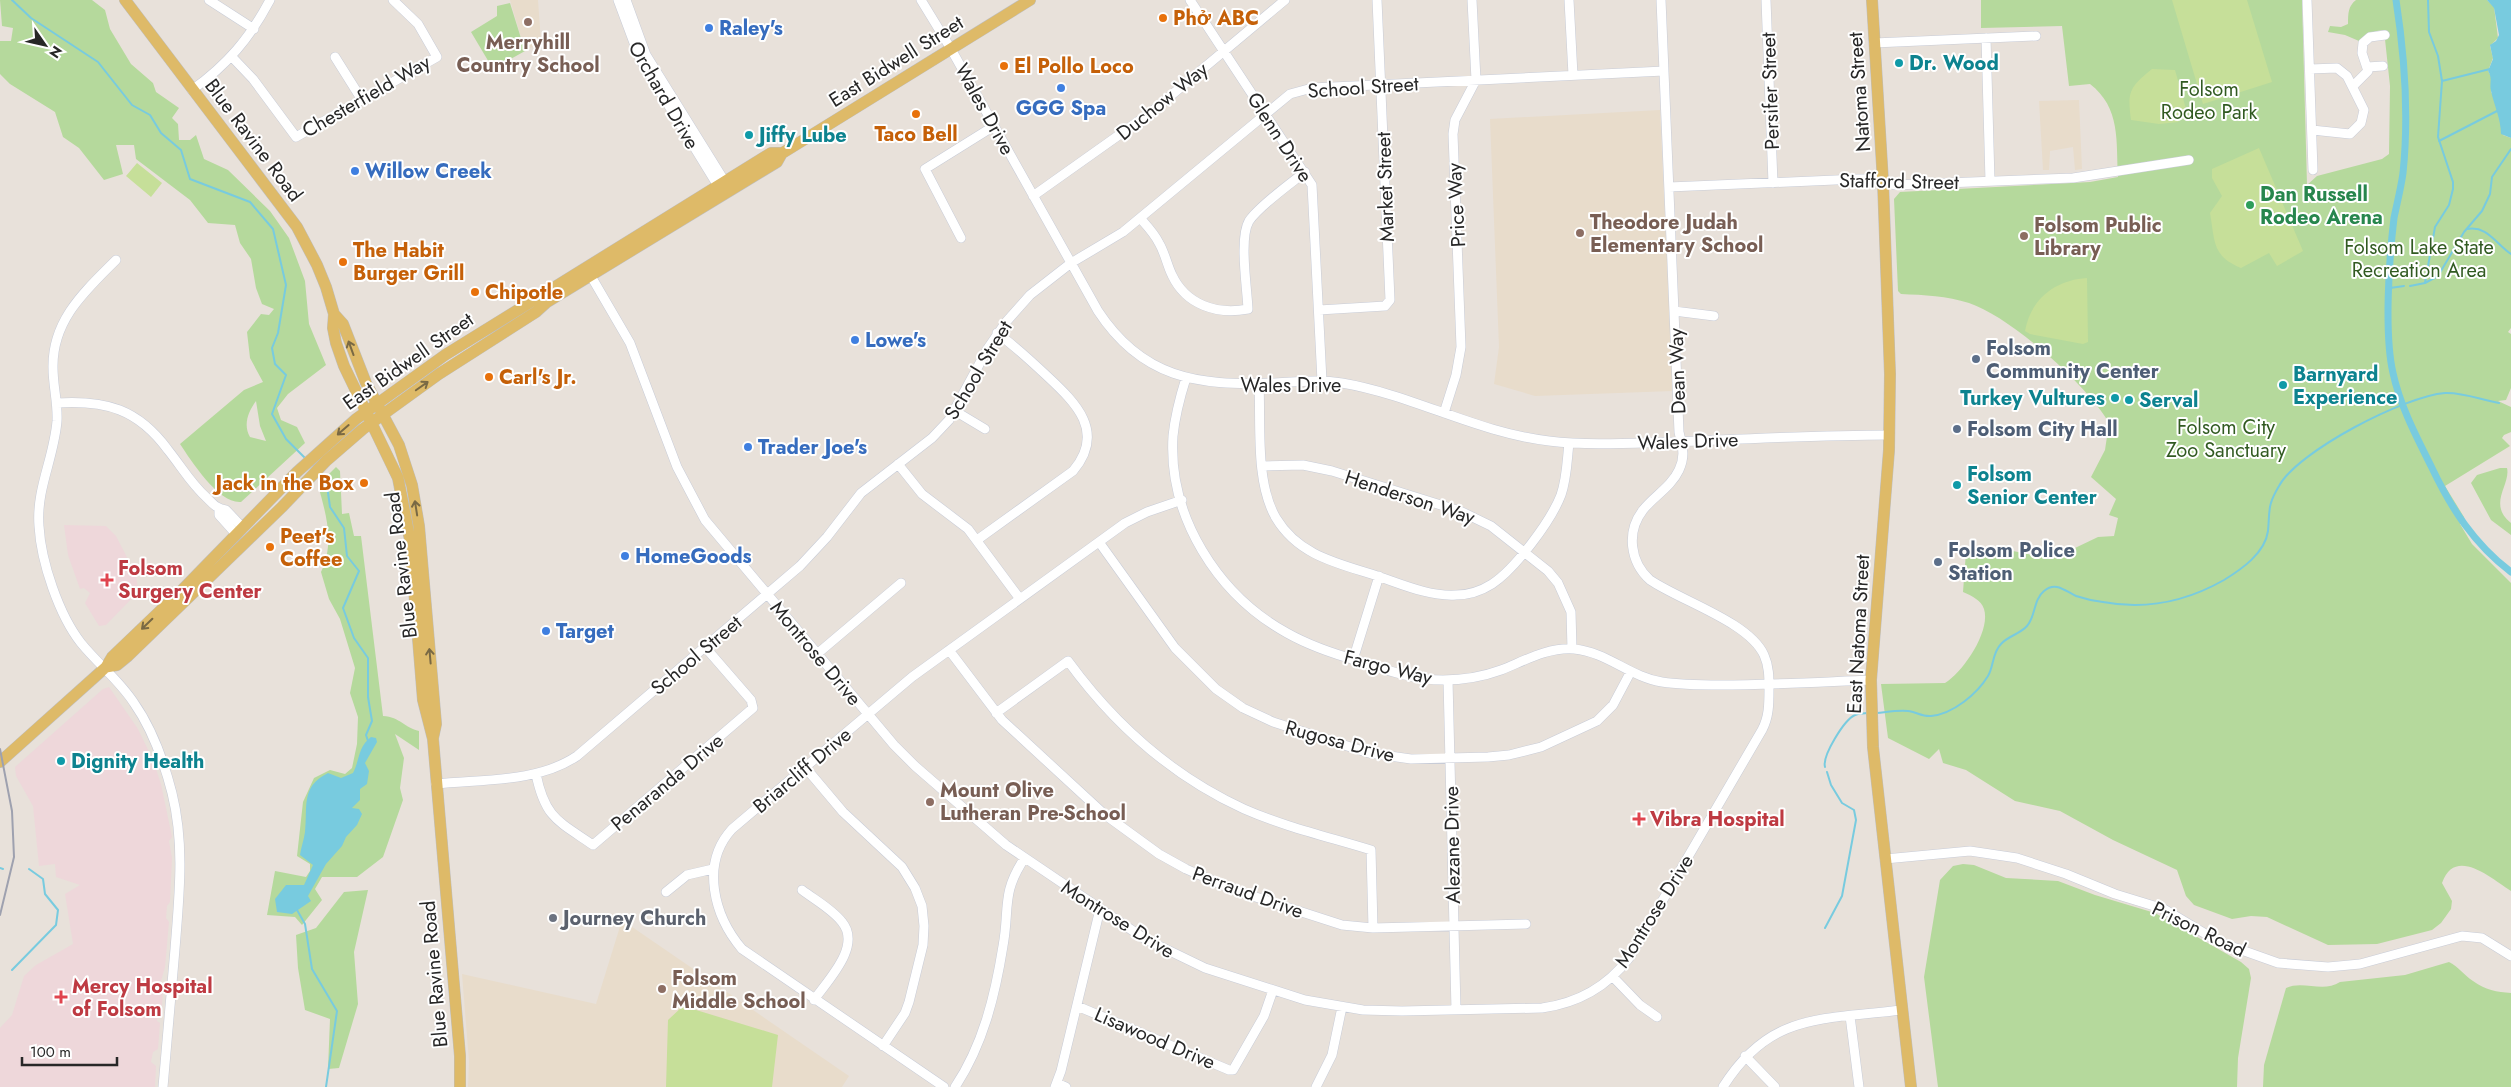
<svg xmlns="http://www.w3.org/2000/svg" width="2511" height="1087" viewBox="0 0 2511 1087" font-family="Jost,sans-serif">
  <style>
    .education { fill: #e8dccb }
    .medical { fill: #eed7da }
    .green { fill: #b5d99c; fill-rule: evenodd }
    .pitch { fill: #c6df99 }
    .water { fill: #78cbdf }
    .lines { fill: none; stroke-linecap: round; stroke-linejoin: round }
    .stream { stroke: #78cbdf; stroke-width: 2 }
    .canal { stroke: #78cbdf; stroke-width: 7 }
    .minor-casing { stroke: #c8ccd7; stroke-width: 10 }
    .major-casing { stroke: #bebebe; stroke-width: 12 }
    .minor { stroke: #fff; stroke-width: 9 }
    .major { stroke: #deba68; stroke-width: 11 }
    .rail { stroke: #9ea1af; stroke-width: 2 }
    .oneway { stroke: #796944 }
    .food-dot { fill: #e8710a; stroke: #fff; stroke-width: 2 }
    .education-dot { fill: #8d6e63; stroke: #fff; stroke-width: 2 }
    .shop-dot { fill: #3f7fe0; stroke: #fff; stroke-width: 2 }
    .culture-dot { fill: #0f9aa8; stroke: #fff; stroke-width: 2 }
    .leisure-dot { fill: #2e9e5b; stroke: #fff; stroke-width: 2 }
    .service-dot { fill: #5c6f8a; stroke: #fff; stroke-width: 2 }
    .health-dot { fill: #e0444e; stroke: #fff; stroke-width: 2 }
    .worship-dot { fill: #6b7280; stroke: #fff; stroke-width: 2 }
    .labels { text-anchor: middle; stroke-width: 4; stroke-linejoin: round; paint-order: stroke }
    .food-label { font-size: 20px; font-weight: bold; fill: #c56008; stroke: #fff; text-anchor: start }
    .shop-label { font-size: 20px; font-weight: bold; fill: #366cbe; stroke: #fff; text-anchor: start }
    .education-label { font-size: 20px; font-weight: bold; fill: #785e54; stroke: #fff; text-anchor: start }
    .street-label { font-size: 20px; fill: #272727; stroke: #fff }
    .culture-label { font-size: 20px; font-weight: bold; fill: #0d838f; stroke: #fff; text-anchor: start }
    .park-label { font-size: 20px; fill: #315a21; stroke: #fff }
    .leisure-label { font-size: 20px; font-weight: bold; fill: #27864d; stroke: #fff; text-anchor: start }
    .service-label { font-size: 20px; font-weight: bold; fill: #4e5e75; stroke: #fff; text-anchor: start }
    .health-label { font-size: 20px; font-weight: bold; fill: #be3a42; stroke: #fff; text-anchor: start }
    .worship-label { font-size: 20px; font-weight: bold; fill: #5b616d; stroke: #fff; text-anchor: start }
  </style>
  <rect width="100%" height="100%" fill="#e8e1da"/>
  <path class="education" d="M510 0H538L541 42 525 51Z
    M2079 100 2082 169 2075 170 2073 147 2050 151 2049 170H2043L2039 101Z
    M1660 110 1673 391 1535 396 1494 384 1499 347 1490 119Z
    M622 920 849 1076 842 1087H468L469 1061 462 974 596 1004Z"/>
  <path class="medical" d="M64 525 106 526 116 536 135 573 139 591 106 625 99 626 85 603 90 593 84 588 80 589 68 555Z
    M109 687 138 729 153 760 161 784 172 837 169 841 172 858 170 902 167 906 166 918 169 922 165 967 161 981 163 985 162 1007 158 1010 157 1021 160 1023 158 1049 153 1052 151 1062 156 1066 155 1087H0V1028L12 1015 24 976 36 965 73 944 65 894 80 885 56 877 55 864 39 866 33 806 16 776 15 767 103 689Z"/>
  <path class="green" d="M0 0H92L105 10 110 29 131 64 153 83 156 92 179 108 172 118 178 124 179 140H190L196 135 204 159 228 170 270 211 289 238 305 281 309 324 326 365 288 394 277 408 281 420 297 427 305 443 241 502C219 504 192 462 180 444L244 390 263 382 250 358 247 332 261 314 269 315 274 309 262 304 256 288 251 259 240 243 235 225 208 223 190 200 136 159 134 145H116L123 174 104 180 79 148 63 137 55 112 10 84 0 74V41H11L13 28 2 26ZM256 401 260 426 266 441 250 437C243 425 248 412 256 401Z
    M1981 0H2302L2307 185 2317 176 2382 159 2389 154 2390 86 2384 30 2377 31 2359 41 2345 35 2328 32 2330 26 2341 27 2348 24C2348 14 2348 6 2356 0H2487L2494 7 2498 38 2490 46 2493 58 2488 71 2492 78 2491 92 2496 100 2503 135 2511 138V328L2508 332 2511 334V388L2506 400 2498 401 2511 407V432L2504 435 2502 438 2510 446 2445 486 2464 517 2465 521 2460 524 2472 544 2511 583V891C2491 878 2455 846 2442 883L2452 901 2451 909 2441 923 2432 930 2377 944 2328 945 2267 917 2251 916 2232 919 2194 905 2186 896 2177 870 2113 840 2060 811 2015 801 1966 770 1943 763 1939 749 1929 759 1888 738 1881 684 1945 683C1963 672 1991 631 1984 609 1981 600 1972 596 1963 592L1966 552 2013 551 2052 559 2098 537 2114 536 2118 518 2109 515 2116 499 2091 477 2105 450 2109 423C2087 385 2011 317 1969 303 1947 296 1924 295 1901 294L1898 291 1894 199 1900 192 2090 182 2118 177C2116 141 2121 108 2090 84L2069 86 2062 26 1981 28Z
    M510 3 525 51 493 69 471 32 497 16V6Z
    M336 467 340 471 342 514 349 513 354 536H361L383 716C400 717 405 728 419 731V750L395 734 404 758 400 788 403 800 383 857 357 877H322L315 889 322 900 302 925 295 917 267 915 275 871 306 877 310 871V864L297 856 303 802 314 778 330 770 345 774 352 768 357 744 358 717 350 693 355 668 340 619 329 599 321 572C335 543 326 514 318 485Z
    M2500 468H2507C2511 485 2487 504 2511 523V535L2491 520 2471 483 2477 475Z
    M1963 864 1974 865 2006 878 2058 881 2095 895 2155 913 2241 962 2249 969 2251 978 2238 1058 2237 1087H1938L1924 977 1940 880 1953 866Z
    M368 890 354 952 358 1004 339 1068 328 1069 330 1019 305 1010 298 968 296 935 316 928 344 892Z
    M2449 962C2459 967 2464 975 2473 981 2485 990 2497 992 2511 993V1087H2263L2264 1065 2286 988C2303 980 2323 993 2340 982L2405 975Z"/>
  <path class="pitch" d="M2172 0H2247L2272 82 2203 104Z
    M2152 69 2175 70 2186 109 2178 122 2159 124 2131 120C2127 91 2130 87 2152 69Z
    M2259 148 2303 251 2277 266 2269 253 2241 268C2212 256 2215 242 2210 213L2222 196 2212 178V169Z
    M137 163 162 183 151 197 126 176Z
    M2087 278 2088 342 2083 344 2030 334 2025 331C2031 298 2056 280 2087 278Z
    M683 1006 778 1035 772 1087H666L668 1020Z"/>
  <path class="water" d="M2487 0H2511V138L2501 134C2501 119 2494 105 2491 91 2489 83 2493 79 2488 71L2493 59 2490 45 2496 41 2499 35 2494 8Z
    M371 737 376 738 377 742 365 763 369 771 367 784 360 789V800L352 808 359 809 362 814 357 825 346 837 342 846 326 864 308 896 311 901 292 914 277 912 275 899 286 885H304L313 865 300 855C301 847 304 840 305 832 308 807 300 787 328 773L341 778 353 773C360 759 358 747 371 737Z"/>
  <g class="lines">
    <path class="stream" d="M12 0 31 18 98 62 132 105 150 115 161 133 181 150 190 179 250 202 273 229 286 285 278 333 272 348 275 364 286 375 272 414 286 439 305 458
      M2442 81 2490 69
      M2439 141 2499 110
      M2467 229C2487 225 2496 244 2511 254
      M2425 283 2438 276 2464 232 2482 211 2490 194 2492 177 2511 149
      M2410 286 2425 283 2435 227 2449 205 2453 189V182L2438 137 2442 81 2438 56 2429 32 2428 0
      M2390 288 2404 286
      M321 473 326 478 330 507 344 528 347 556 359 571 343 608 354 638 368 658V697L372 721 366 735 368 741
      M1877 713C1887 712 1898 710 1908 711 1916 712 1923 717 1931 716 1953 714 1977 694 1988 676 1994 666 1992 653 2001 644 2008 636 2020 634 2027 626 2036 616 2033 600 2044 591 2056 581 2065 591 2076 596 2085 599 2094 601 2103 602 2145 610 2187 601 2224 580 2242 569 2265 553 2268 531 2270 510 2267 506 2279 486 2298 451 2405 396 2445 393 2463 392 2481 400 2499 403
      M1825 767C1822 756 1844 720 1855 715 1859 713 1863 714 1867 713
      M0 868 3 869
      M297 910 305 924 312 969 337 1011 326 1087
      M1825 928 1842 896 1856 820 1854 810 1842 803 1831 785 1827 772
      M12 970 56 925 58 910 45 894 43 879 29 869"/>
    <path class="canal" d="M2396 0C2405 58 2409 115 2403 173 2401 188 2397 203 2394 218 2389 259 2384 334 2393 373 2400 406 2417 438 2432 468 2451 508 2474 544 2511 572"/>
    <defs>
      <path id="minor" d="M209 0 254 29
        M618 0 640 59 718 186
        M626 0 646 55 725 182
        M921 0 951 49 1098 311C1142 378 1197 386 1272 383 1295 382 1319 379 1342 383 1413 395 1478 433 1549 441 1590 446 1633 443 1674 442 1746 439 1817 435 1889 435
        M1190 0 1312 185 1322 381
        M1569 0 1573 75
        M1766 0 1773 183
        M2307 0 2313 170
        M1986 38 1990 181
        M1874 43 2036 36
        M232 57 253 79 296 137 437 57 418 24 393 0
        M335 57 362 100
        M2367 67 2383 66
        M2310 69 2337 68 2347 76 2364 110 2361 123 2350 134 2312 130
        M2353 86 2368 71 2362 53 2363 43 2370 37 2385 35
        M192 90C227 65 250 38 270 0
        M1669 187 1858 179H1873L1895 185 2073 178 2189 160
        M1033 196 1150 113 1285 0
        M1140 218C1147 226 1154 233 1159 243 1165 253 1167 265 1172 275 1186 305 1217 315 1248 309 1247 287 1239 238 1249 221 1259 206 1290 184 1305 172
        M961 238 925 169 994 126
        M116 260C85 291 52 320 53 368 53 386 58 403 57 421 54 458 36 489 39 526 41 562 59 615 81 643 98 664 119 680 134 703 153 730 164 762 172 793 185 845 179 897 175 949 171 995 167 1041 163 1087
        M588 271 630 343 677 467 705 520 894 745 915 766 1006 845 1145 939 1205 968 1305 1000 1363 1010 1402 1011 1542 1008C1578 1003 1607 987 1629 958L1762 730C1769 717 1769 704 1769 689 1769 677 1769 666 1764 655 1749 622 1681 601 1650 580 1630 562 1626 532 1643 510 1654 496 1671 487 1679 470 1686 455 1682 446 1679 432L1661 0
        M1319 310 1385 306 1390 300 1377 0
        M1674 311 1714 316
        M1186 378C1180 397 1175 416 1173 436 1168 517 1218 595 1287 633 1310 646 1334 654 1359 661 1386 670 1414 680 1443 680 1462 680 1482 677 1501 670 1524 661 1548 647 1574 649 1607 652 1630 677 1662 682 1681 685 1702 685 1721 685 1771 685 1821 682 1871 680
        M1259 383C1261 424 1255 482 1276 518 1297 553 1332 562 1368 573 1395 581 1427 597 1456 595 1468 595 1481 591 1492 584 1515 569 1551 521 1561 495 1567 478 1567 460 1569 443
        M57 403C106 400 138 409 168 450 181 466 191 484 207 498 213 504 217 509 226 510L243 528
        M955 411 985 429
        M1444 413 1456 375 1461 347 1453 134 1455 120 1476 80 1472 0
        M898 464 922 494 968 529 1020 599
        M1262 466 1303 465 1332 471 1460 511 1491 526 1548 571 1558 583 1571 612 1572 649
        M219 509V515L236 534
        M977 540 1073 471C1106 432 1076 403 1047 376 1031 361 1015 346 997 333
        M1099 542 1175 648 1216 689 1243 708 1273 722 1369 753 1411 759 1488 757 1509 755 1541 747 1597 721 1613 705 1630 673
        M949 650 1002 720 1104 814 1159 854 1186 869 1234 890 1342 925 1373 928 1526 924
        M817 654 901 583
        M1353 660 1379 576
        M1448 680 1456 1010
        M996 713 1068 661C1114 724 1172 776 1244 809 1285 827 1329 837 1371 850L1373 928
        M805 767 843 812 902 867 915 888 922 906 924 926 923 945 909 1002 905 1013 883 1046
        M536 774C545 818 558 821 593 845L753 708 751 700 705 647
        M436 784C482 779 537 783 577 756L800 566 827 537 861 493 932 438 949 420 988 348 1006 322 1030 295 1071 263 1123 232 1290 94 1312 88 1664 71
        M1885 859 1970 851 2017 858 2066 874 2115 894 2164 909 2219 942 2278 963 2328 967 2360 964 2462 936 2482 938 2511 956
        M802 890C815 900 832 909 842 922 862 946 828 980 814 1000
        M666 892 687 875 713 869
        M1613 977 1640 1005 1657 1017
        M1077 1006 1229 1070H1233L1264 1016 1273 990
        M1850 1016 1859 1087
        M1745 1056 1775 1087
        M1057 1083 1066 1087
        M944 1087 742 949C714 916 700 864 732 829L912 677 1125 523 1147 512 1182 500
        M955 1087C983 1045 995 996 1003 946 1010 908 1001 894 1024 859
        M1055 1087 1061 1071 1100 909
        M1316 1087 1332 1055 1342 1007
        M1723 1087C1770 1012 1822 1020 1901 1010"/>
      <path id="major" d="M125 0 297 227 317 265 326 287 334 314 333 328 336 343 344 366 398 478 410 540 423 700 433 739 460 1056V1087
        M1872 0 1883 182 1890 374 1889 450 1871 680 1873 747 1911 1087
        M776 157 1030 0
        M334 314 343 324 366 383 399 445 412 485 419 526 436 724 433 738
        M106 667 117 665 128 656 282 507 326 461 363 429 439 374 536 312 547 302 777 162 782 153
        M0 762 106 667 112 657 183 589 297 472 356 419 445 355 771 153H782"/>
    </defs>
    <use href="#minor" class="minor-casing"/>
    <use href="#major" class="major-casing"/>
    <use href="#minor" class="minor"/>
    <use href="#major" class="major"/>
    <path class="rail" d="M0 749 12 811 14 857 0 915"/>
  </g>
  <defs><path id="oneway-shaft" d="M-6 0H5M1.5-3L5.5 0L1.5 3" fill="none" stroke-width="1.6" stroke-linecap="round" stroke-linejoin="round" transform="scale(1.25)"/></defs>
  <g class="oneway">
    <use href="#oneway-shaft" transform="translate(351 348) rotate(-110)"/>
    <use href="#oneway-shaft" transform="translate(422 386) rotate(-35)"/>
    <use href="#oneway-shaft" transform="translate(343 430) rotate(139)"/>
    <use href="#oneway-shaft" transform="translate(416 508) rotate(-99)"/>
    <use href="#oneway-shaft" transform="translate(147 624) rotate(136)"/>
    <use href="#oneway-shaft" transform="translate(430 656) rotate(-95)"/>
  </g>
  <g class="food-dot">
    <circle cx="1163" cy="18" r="5"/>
    <circle cx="1004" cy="66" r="5"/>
    <circle cx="916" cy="114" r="5"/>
    <circle cx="343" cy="262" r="5"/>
    <circle cx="475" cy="292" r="5"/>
    <circle cx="489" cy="377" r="5"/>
    <circle cx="364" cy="483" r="5"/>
    <circle cx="270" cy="547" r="5"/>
  </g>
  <g class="education-dot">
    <circle cx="528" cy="22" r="5"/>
    <circle cx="1580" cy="233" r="5"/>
    <circle cx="2024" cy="236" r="5"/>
    <circle cx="930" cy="802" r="5"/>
    <circle cx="662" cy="989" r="5"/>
  </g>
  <g class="shop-dot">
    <circle cx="709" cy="28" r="5"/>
    <circle cx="1061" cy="88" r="5"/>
    <circle cx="355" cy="171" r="5"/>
    <circle cx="855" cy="340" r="5"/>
    <circle cx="748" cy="447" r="5"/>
    <circle cx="625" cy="556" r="5"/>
    <circle cx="546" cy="631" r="5"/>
  </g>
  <g class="culture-dot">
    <circle cx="1899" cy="63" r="5"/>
    <circle cx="749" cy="135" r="5"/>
    <circle cx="2283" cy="385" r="5"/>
    <circle cx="2115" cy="398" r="5"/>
    <circle cx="2129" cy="400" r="5"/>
    <circle cx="1957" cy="485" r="5"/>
    <circle cx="61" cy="761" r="5"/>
  </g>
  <circle class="leisure-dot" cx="2250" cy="205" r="5"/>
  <g class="service-dot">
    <circle cx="1976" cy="359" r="5"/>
    <circle cx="1957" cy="429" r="5"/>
    <circle cx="1938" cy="562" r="5"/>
  </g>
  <g class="health-dot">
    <path d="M104.5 572.5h5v5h5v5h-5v5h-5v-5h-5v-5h5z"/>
    <path d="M1636.5 811.5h5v5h5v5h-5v5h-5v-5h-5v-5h5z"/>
    <path d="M58.5 989.5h5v5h5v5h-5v5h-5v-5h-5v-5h5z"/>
  </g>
  <circle class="worship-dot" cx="553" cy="918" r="5"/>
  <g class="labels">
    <g class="food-label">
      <text x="1173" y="25">Phở ABC</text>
      <text x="1014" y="73">El Pollo Loco</text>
      <text x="916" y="141" text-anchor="middle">Taco Bell</text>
      <text x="353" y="257">The Habit<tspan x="353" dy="23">Burger Grill</tspan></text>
      <text x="485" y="299">Chipotle</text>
      <text x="499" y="384">Carl's Jr.</text>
      <text x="354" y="490" text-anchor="end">Jack in the Box</text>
      <text x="280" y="543">Peet's<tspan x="280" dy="23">Coffee</tspan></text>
    </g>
    <g class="shop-label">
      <text x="719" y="35">Raley's</text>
      <text x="1061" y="115" text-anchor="middle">GGG Spa</text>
      <text x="365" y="178">Willow Creek</text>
      <text x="865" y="347">Lowe's</text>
      <text x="758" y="454">Trader Joe's</text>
      <text x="635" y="563">HomeGoods</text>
      <text x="556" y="638">Target</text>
    </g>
    <g class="education-label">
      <text x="528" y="49" text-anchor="middle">Merryhill<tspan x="528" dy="23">Country School</tspan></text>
      <text x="1590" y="229">Theodore Judah<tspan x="1590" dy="23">Elementary School</tspan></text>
      <text x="2034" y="232">Folsom Public<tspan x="2034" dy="23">Library</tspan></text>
      <text x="940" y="797">Mount Olive<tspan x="940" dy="23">Lutheran Pre-School</tspan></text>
      <text x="672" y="985">Folsom<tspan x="672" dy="23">Middle School</tspan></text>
    </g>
    <g class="street-label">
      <text transform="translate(896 61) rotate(-32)" y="7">East Bidwell Street</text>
      <text transform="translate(1363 87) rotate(-4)" y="7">School Street</text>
      <text transform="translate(1770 91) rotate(-92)" y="7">Persifer Street</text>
      <text transform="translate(1859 92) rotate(-94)" y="7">Natoma Street</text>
      <text transform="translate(664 95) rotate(60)" y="7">Orchard Drive</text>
      <text transform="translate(366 96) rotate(-30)" y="7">Chesterfield Way</text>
      <text transform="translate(1162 101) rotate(-39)" y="7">Duchow Way</text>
      <text transform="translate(985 109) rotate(61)" y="7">Wales Drive</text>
      <text transform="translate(1280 137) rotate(57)" y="7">Glenn Drive</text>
      <text transform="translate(254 140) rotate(53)" y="7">Blue Ravine Road</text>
      <text transform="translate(1899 181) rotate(1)" y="7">Stafford Street</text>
      <text transform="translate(1385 187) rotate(-92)" y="7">Market Street</text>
      <text transform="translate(1456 205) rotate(-93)" y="7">Price Way</text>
      <text transform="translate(408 361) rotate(-35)" y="7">East Bidwell Street</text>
      <text transform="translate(978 370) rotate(-59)" y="7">School Street</text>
      <text transform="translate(1677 371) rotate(-92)" y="7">Dean Way</text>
      <text x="1291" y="392">Wales Drive</text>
      <text transform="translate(1688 441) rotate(-2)" y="7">Wales Drive</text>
      <text transform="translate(1410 497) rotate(18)" y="7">Henderson Way</text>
      <text transform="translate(401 565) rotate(-97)" y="7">Blue Ravine Road</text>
      <text transform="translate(1858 634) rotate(-87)" y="7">East Natoma Street</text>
      <text transform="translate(816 653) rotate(50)" y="7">Montrose Drive</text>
      <text transform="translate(696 655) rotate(-40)" y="7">School Street</text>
      <text transform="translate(1388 667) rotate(14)" y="7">Fargo Way</text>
      <text transform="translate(1340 741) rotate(15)" y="7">Rugosa Drive</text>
      <text transform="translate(802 770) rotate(-40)" y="7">Briarcliff Drive</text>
      <text transform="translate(667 782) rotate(-40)" y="7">Penaranda Drive</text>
      <text transform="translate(1452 845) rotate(-91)" y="7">Alezane Drive</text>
      <text transform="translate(1248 892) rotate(20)" y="7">Perraud Drive</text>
      <text transform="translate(1654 911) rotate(-58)" y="7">Montrose Drive</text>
      <text transform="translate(1118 919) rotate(32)" y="7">Montrose Drive</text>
      <text transform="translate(2199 929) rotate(26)" y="7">Prison Road</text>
      <text transform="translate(434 974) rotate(-95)" y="7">Blue Ravine Road</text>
      <text transform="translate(1155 1038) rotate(23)" y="7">Lisawood Drive</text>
    </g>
    <g class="culture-label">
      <text x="1909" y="70">Dr. Wood</text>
      <text x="759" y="142">Jiffy Lube</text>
      <text x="2293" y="381">Barnyard<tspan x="2293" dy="23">Experience</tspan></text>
      <text x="2105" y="405" text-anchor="end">Turkey Vultures</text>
      <text x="2139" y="407">Serval</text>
      <text x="1967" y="481">Folsom<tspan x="1967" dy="23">Senior Center</tspan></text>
      <text x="71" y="768">Dignity Health</text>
    </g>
    <g class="park-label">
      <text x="2209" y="96">Folsom<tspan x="2209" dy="23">Rodeo Park</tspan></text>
      <text x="2419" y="254">Folsom Lake State<tspan x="2419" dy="23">Recreation Area</tspan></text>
      <text x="2226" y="434">Folsom City<tspan x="2226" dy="23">Zoo Sanctuary</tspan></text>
    </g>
    <g class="leisure-label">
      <text x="2260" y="201">Dan Russell<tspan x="2260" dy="23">Rodeo Arena</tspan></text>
    </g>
    <g class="service-label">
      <text x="1986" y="355">Folsom<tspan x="1986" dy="23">Community Center</tspan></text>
      <text x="1967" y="436">Folsom City Hall</text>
      <text x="1948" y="557">Folsom Police<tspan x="1948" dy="23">Station</tspan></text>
    </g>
    <g class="health-label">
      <text x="118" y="575">Folsom<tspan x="118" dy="23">Surgery Center</tspan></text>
      <text x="1650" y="826">Vibra Hospital</text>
      <text x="72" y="993">Mercy Hospital<tspan x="72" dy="23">of Folsom</tspan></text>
    </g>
    <g class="worship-label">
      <text x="563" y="925">Journey Church</text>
    </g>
  </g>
  <g transform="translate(45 45) rotate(124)" stroke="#ffffff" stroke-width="4" paint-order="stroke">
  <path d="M0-4L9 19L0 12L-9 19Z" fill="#272727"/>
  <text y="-8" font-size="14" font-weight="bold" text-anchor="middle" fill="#272727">N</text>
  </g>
  <path d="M22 1057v8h95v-8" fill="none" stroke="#272727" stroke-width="2.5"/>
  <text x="30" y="1057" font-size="15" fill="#272727" stroke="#ffffff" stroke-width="4" paint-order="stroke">100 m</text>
</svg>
